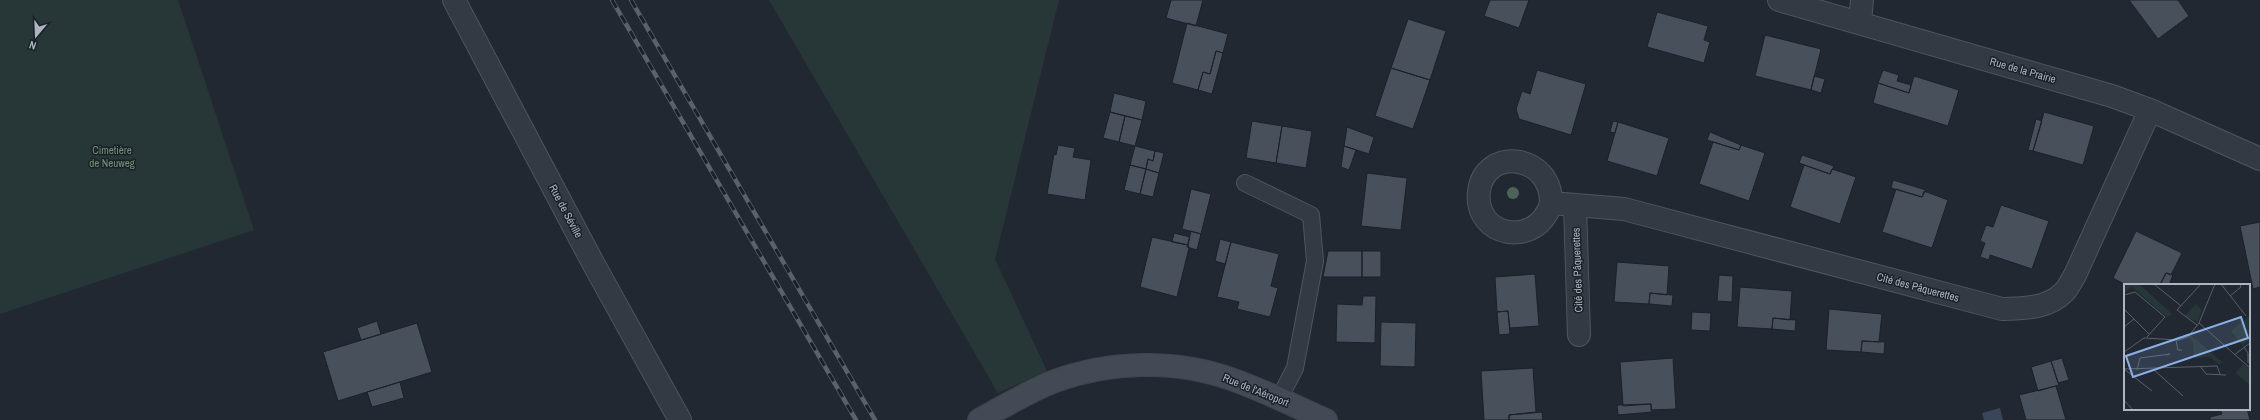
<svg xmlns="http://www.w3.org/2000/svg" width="2260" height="420" viewBox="0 0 2260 420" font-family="'Archivo Narrow',sans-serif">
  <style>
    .green { fill: #273737 }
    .water { fill: #39465a }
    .building { fill: #48505b; stroke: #1c2129 }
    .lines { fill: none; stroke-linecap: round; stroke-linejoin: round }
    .service-casing { stroke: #4f555e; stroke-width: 18 }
    .minor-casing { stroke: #4f555e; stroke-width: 24 }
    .secondary-casing { stroke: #3e434c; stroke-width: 24 }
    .service { stroke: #343a43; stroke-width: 16 }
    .minor { stroke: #343a43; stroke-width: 22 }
    .secondary { stroke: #434a55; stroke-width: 22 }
    .rail-casing { stroke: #59616c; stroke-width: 4.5 }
    .rail { stroke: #1a2027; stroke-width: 3; stroke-dasharray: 9; stroke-linecap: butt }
    .tree { fill: #4d6358 }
    .labels { text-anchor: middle; stroke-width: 3; stroke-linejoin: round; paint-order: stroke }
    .street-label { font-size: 11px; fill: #aeb5c0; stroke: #1a2027 }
    .park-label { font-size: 11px; fill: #719378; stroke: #1a2027 }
    .inset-road { fill: none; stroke: #59606b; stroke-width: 1 }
    .view { fill: #8bb0e8; fill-opacity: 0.15; stroke: #8bb0e8; stroke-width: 2 }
    .inset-edge { fill: none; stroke: #aeb5c0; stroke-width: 2 }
  </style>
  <rect width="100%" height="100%" fill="#212832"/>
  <path class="green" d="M0 0H178L254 230 0 314Z
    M769 0H1059L995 259 1047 371 998 393Z"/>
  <path class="water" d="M2000 408 2003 420H1984L1982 413Z"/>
  <path class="building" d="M1171 0H1203L1196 26 1166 18Z
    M1490 0H1529L1519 28 1484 16Z
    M2129 0H2178L2189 16 2158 39Z
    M1657 12 1708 26 1704 40 1710 42 1704 63 1647 47Z
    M1408 19 1446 31 1430 80 1391 68Z
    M1187 23 1228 34 1223 53 1216 51 1210 74 1203 72 1198 90 1172 83Z
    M1765 35 1821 49 1811 90 1755 76Z
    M1216 51 1223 53 1212 94 1198 90 1203 72 1210 74Z
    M1391 68 1430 80 1413 129 1375 116Z
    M1537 70 1586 84 1571 135 1519 119 1516 109 1522 91 1530 94Z
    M1883 70 1899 75 1897 81 1911 85 1909 93 1878 83Z
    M1814 76 1825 79 1821 93 1811 90Z
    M1914 76 1959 90 1948 126 1873 103 1878 83 1909 93Z
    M1114 93 1146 101 1142 120 1110 112Z
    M1110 112 1125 116 1119 142 1103 138Z
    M2044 112 2094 126 2083 165 2033 151Z
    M1125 116 1142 120 1135 146 1119 142Z
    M2036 119 2042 121 2033 151 2028 150Z
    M1252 121 1282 126 1276 163 1246 158Z
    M1613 121 1618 122 1615 133 1610 132Z
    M1618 122 1669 138 1657 176 1607 161Z
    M1282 126 1312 131 1306 168 1276 163Z
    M1347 127 1374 137 1369 154 1344 146Z
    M1710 132 1741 145 1739 150 1707 140Z
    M1713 142 1739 150 1741 145 1765 153 1749 201 1699 184Z
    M1058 145 1075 148 1073 157 1091 160 1085 200 1047 194 1054 154 1056 155Z
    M1135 146 1155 151 1153 161 1148 159 1146 169 1130 165Z
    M1344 146 1356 150 1349 170 1341 167Z
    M1155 151 1164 153 1159 173 1146 169 1148 159 1153 161Z
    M1802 155 1834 166 1830 174 1799 163Z
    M1130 165 1146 169 1140 194 1124 190Z
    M1804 165 1830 174 1832 169 1856 177 1840 224 1790 207Z
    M1146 169 1159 173 1153 197 1140 194Z
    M1367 173 1407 178 1401 230 1361 226Z
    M1893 180 1926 190 1922 197 1891 188Z
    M1191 189 1211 194 1201 234 1182 229Z
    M1896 189 1922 197 1924 191 1948 200 1932 248 1882 232Z
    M2001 205 2049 221 2032 269 1990 255 1989 260 1980 257 1985 243 1980 241 1986 225 1993 227Z
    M2260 222V287L2253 289 2240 226Z
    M1191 231 1201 234 1197 250 1187 247Z
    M2136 231 2182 253 2171 275 2166 273 2160 285H2126L2113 278Z
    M1174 233 1190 237 1188 245 1172 242Z
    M1152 237 1188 245 1189 248 1177 297 1140 287Z
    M1220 239 1231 242 1225 264 1215 261Z
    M1231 242 1279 254 1271 286 1278 288 1270 317 1237 309 1239 302 1217 297Z
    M1328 251H1362V277H1323Z
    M1362 251H1381V277H1362Z
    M1617 262 1669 266 1667 295 1650 293 1649 304 1614 302Z
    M2166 273 2173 275 2169 285H2160Z
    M1535 274 1539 326 1510 328 1508 311 1497 312 1495 277Z
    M1719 275 1733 276 1732 302 1717 301Z
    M1740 287 1792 291 1790 320 1773 318 1772 329 1737 327Z
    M1650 293 1673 295 1672 306 1649 304Z
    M1363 296H1376L1375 343 1336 342 1337 304 1362 305Z
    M1829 309 1882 314 1879 342 1862 341 1861 352 1826 350Z
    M1508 311 1510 334 1499 335 1497 312Z
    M1692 312 1711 313 1710 331 1691 330Z
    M1773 318 1796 320 1795 331 1772 329Z
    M377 321 381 334 361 340 357 328Z
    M1381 322 1416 323 1415 367 1380 366Z
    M417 323 432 372 338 401 323 352Z
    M1862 341 1885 342 1884 354 1861 352Z
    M1673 358 1676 409 1651 410V404L1623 406 1620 362Z
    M2062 358 2069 380 2058 383 2051 361Z
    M2051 361 2059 385 2038 391 2031 367Z
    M1533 368 1536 412 1509 415V420H1484L1481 371Z
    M400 382 404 398 372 407 367 392Z
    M2056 386 2066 420H2026L2019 395Z
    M1651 404 1652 412 1618 415 1617 405Z
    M2220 409H2247L2250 420H2210V417L2222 414Z
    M1542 412 1543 420H1509V415Z"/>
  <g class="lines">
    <defs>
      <path id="service" d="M1245 183 1311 215 1315 261 1295 368 1279 399"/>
      <path id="minor" d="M454 0 593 263 680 420
        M1779 0 2112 96 2150 110 2260 159
        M1860 22 1862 0
        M1551 203C1552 154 1485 146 1479 191 1473 238 1538 249 1551 203L1624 209 2002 309C2022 308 2047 309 2063 293 2068 289 2071 281 2075 275L2150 110
        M1575 205 1579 335"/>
      <path id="secondary" d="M979 420C1003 407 1029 391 1055 381 1110 361 1175 359 1231 379 1263 390 1294 406 1326 420"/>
    </defs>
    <use href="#service" class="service-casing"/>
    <use href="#minor" class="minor-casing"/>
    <use href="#secondary" class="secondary-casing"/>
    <use href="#service" class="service"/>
    <use href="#minor" class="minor"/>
    <use href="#secondary" class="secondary"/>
    <defs>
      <path id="rail" d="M612 0 856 420
        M631 0 875 420"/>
    </defs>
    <use href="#rail" class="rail-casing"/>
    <use href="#rail" class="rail"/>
  </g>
  <circle class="tree" cx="1513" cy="193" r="6"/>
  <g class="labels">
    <g class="street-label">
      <text transform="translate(2023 70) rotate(16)" y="4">Rue de la Prairie</text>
      <text transform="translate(566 211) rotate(62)" y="4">Rue de Séville</text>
      <text transform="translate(1577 270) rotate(-92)" y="4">Cité des Pâquerettes</text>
      <text transform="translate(1918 287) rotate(15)" y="4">Cité des Pâquerettes</text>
      <text transform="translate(1256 390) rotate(22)" y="4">Rue de l'Aéroport</text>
    </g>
    <g class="park-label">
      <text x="112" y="154">Cimetière<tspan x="112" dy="13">de Neuweg</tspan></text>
    </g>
  </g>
  <g transform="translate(2124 284)">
    <rect width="126" height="126" fill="#212832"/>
    <path d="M0 0H15L48 30 43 33 8 3 0 9ZM72 20 78 26 73 38 61 32ZM126 32V56L119 62 107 47ZM67 51 99 79 95 80 86 73 70 74 69 58 64 53ZM119 80 126 85V101L112 89Z" fill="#273737"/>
    <path class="inset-road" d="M30 0 57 22M97 0 122 32M0 11 11 8 41 33 23 53M106 12 117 3 116 0M0 25 25 50M75 39 126 84M73 41 53 26 77 0M0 43 10 35M52 56 54 66H58M120 63 124 69V79M0 68 20 54 55 56 64 53 75 39 91 0M110 71 126 59M76 82 82 90 102 91M0 85 93 82 96 90M0 85 28 107M29 85 59 112M13 86 16 74 46 70 42 71M0 116 9 126"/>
    <path class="view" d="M117 33 124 54 9 93 2 72Z"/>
    <rect width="126" height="126" class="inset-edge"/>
  </g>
  <g transform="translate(36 36) rotate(199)" stroke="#1a2027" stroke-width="3" paint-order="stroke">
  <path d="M0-3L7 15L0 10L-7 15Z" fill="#aeb5c0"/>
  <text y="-6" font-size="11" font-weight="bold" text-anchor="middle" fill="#aeb5c0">N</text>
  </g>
</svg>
